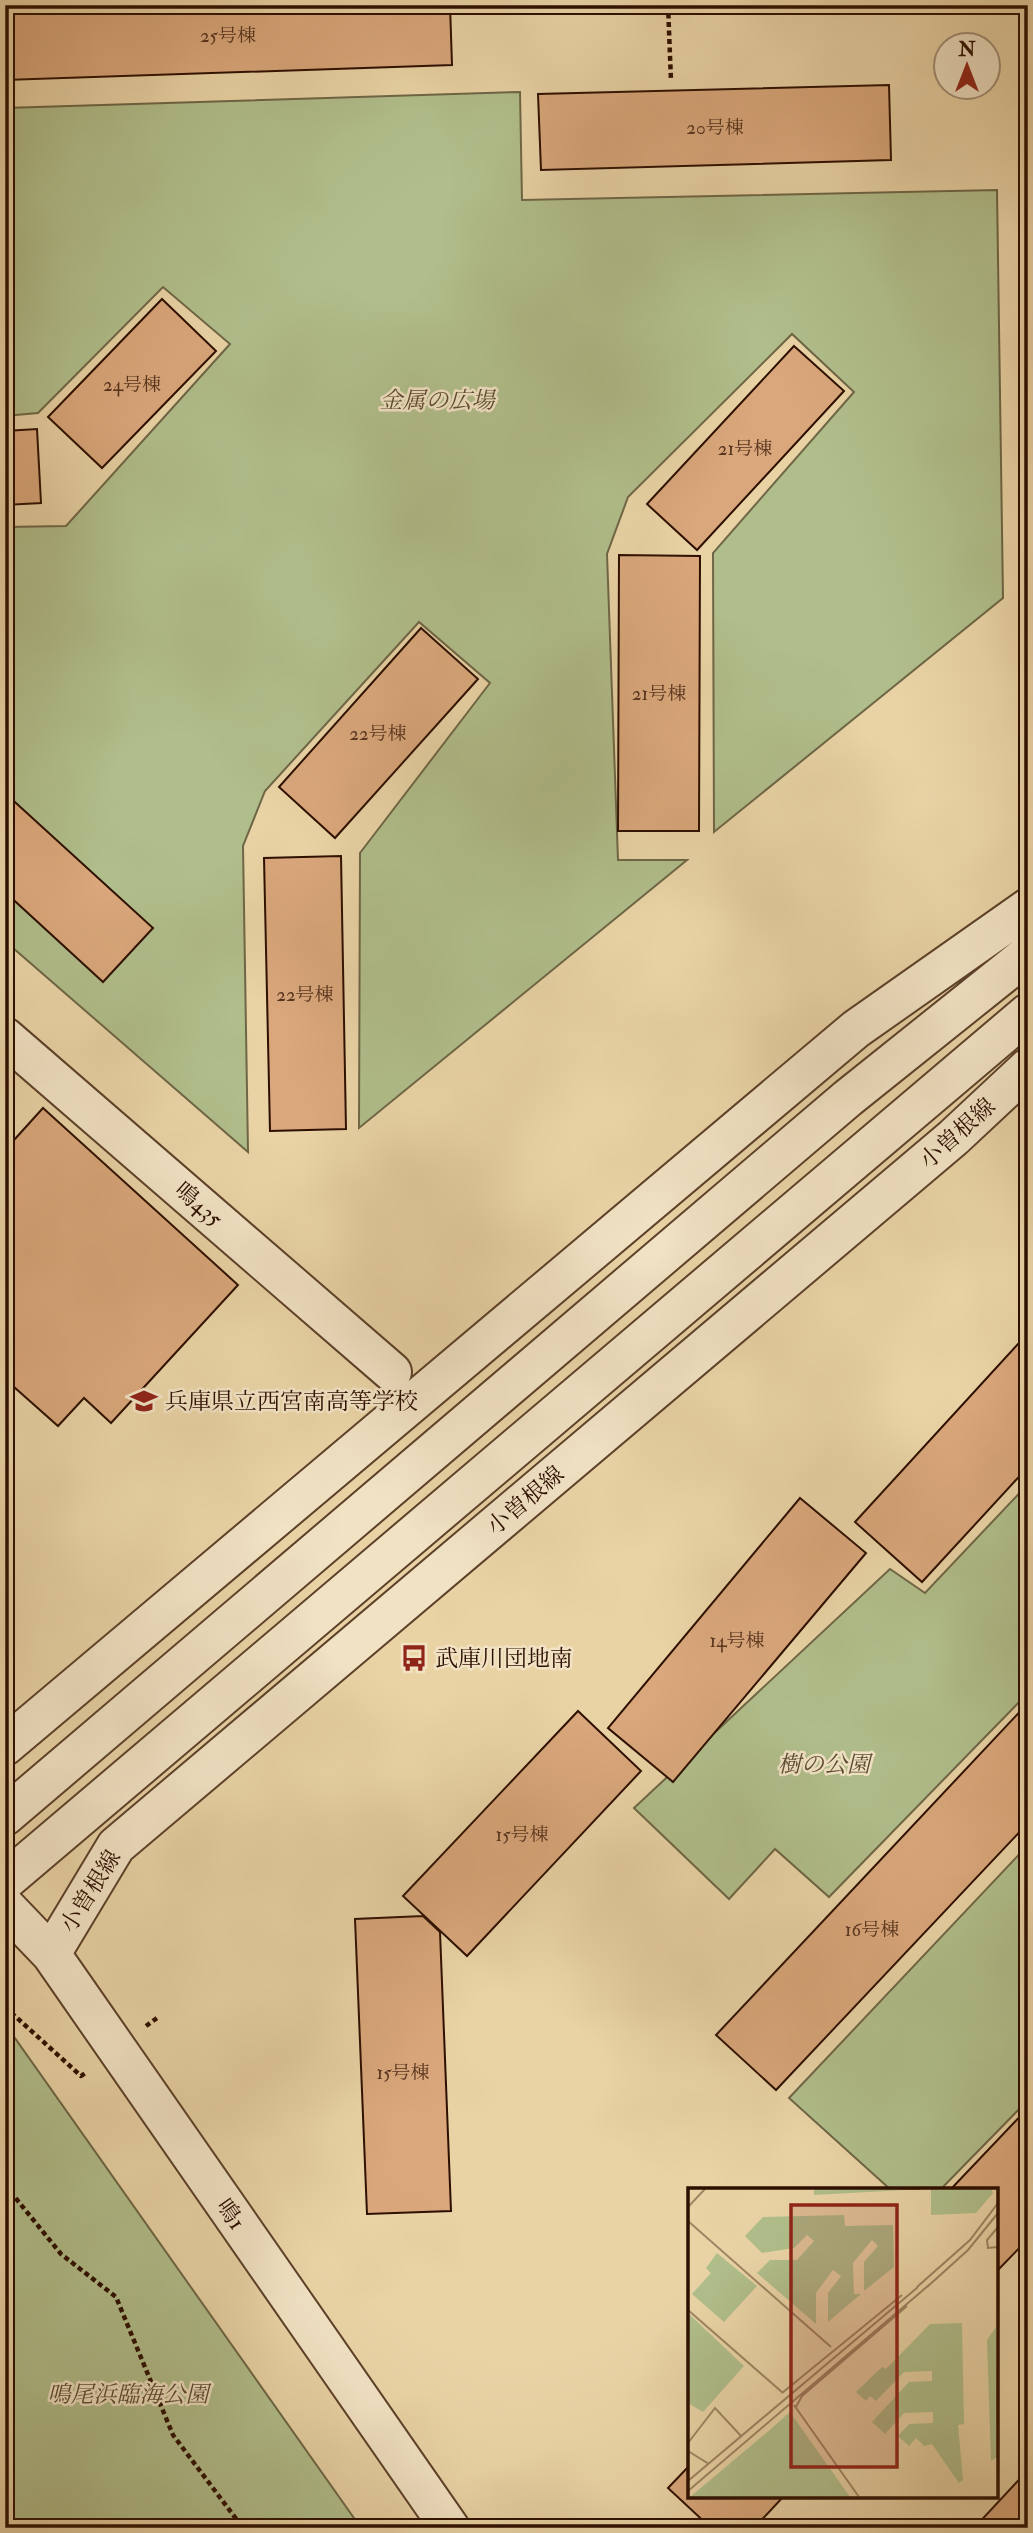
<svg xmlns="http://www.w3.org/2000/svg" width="1033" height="2533" viewBox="0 0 1033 2533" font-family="'IM FELL Double Pica','Noto Serif JP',serif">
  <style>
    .green { fill: #b0be8b; stroke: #6e6646; stroke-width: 2 }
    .building { fill: #d9a77b; stroke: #2d0f00; stroke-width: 2 }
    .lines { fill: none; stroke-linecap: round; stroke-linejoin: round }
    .minor-casing { stroke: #5c4029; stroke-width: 42 }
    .path { stroke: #2d0f00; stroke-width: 4.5; stroke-dasharray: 5 3.5; stroke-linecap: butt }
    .minor { stroke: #f1e2c4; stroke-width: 38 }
    .labels { text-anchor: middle; stroke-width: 5; stroke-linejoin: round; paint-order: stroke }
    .number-label { font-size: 19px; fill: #58351f }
    .park-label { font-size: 23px; font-style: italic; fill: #5b4c31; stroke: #f1e2c4 }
    .street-label { font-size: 23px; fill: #2d0f00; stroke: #f1e2c4 }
    .poi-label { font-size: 23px; fill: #2d0f00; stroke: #f1e2c4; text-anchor: start }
    .inset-road { fill: none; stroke: #9e8563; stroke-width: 2 }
    .view { fill: #8f2418; fill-opacity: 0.15; stroke: #8f2418; stroke-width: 3.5 }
    .inset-edge { fill: none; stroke: #2d0f00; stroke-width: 3.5 }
  </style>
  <rect width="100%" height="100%" fill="#e9d3a5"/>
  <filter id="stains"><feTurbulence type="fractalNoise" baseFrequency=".00286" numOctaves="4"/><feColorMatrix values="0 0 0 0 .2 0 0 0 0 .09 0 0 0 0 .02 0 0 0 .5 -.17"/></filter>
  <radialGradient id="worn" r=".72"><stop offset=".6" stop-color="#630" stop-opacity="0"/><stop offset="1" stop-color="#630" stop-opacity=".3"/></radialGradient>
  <path class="green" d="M520 92 522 200 997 190 1003 598 714 832 713 553 854 392 792 334 628 497 607 554 618 860H687L359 1128 360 853 490 683 419 622 265 791 243 846 248 1152 5 941V527L66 526 230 344 163 287 38 413 5 416V108Z
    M1028 1484V1693L829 1897 775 1849 729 1899 634 1808 890 1569 925 1593Z
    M1028 1845V2100L940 2190H891L789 2098Z
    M5 2024 361 2528H5Z"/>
  <path class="building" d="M5 5H450L452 65 5 80Z
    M889 85 891 160 541 170 538 94Z
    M162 299 216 351 102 468 48 417Z
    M794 346 844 391 697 550 647 504Z
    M37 429 41 503 5 505V431Z
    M619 555 700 556 699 831H618Z
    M421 628 478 679 335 838 279 787Z
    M5 793 153 928 103 982 5 892Z
    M341 856 346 1129 270 1131 264 858Z
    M43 1108 238 1285 111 1423 84 1398 58 1426 5 1379V1150Z
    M1028 1333V1467L922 1582 855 1522Z
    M800 1498 866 1553 673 1782 608 1728Z
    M1028 1703V1823L776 2090 716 2035Z
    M578 1711 641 1771 467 1956 403 1896Z
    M423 1916 440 1932 451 2211 367 2214 355 1919Z
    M1028 2108V2239L996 2272V2190H950Z
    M690 2465V2496H784L754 2528H711L668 2488Z
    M1028 2470V2528H974Z"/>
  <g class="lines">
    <defs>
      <path id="minor" d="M5 1037 392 1372
        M5 1746 856 1029 1028 908
        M5 1816 848 1098 1028 954
        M5 1881 1028 1013
        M5 1906 51 1954 450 2528
        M51 1954 116 1846 953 1138 1028 1068"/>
    </defs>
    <use href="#minor" class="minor-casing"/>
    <path class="path" d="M668 5 671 81
      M1028 1952C1019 1975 1020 1999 1028 2022
      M5 2007 81 2076 87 2072
      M146 2026 157 2018
      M5 2185 61 2254 116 2297 173 2435 243 2528"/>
    <use href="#minor" class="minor"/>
  </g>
  <defs>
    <symbol id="school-bare" viewBox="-9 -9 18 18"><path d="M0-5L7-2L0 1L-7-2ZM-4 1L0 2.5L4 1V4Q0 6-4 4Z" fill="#8f2418" stroke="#f1e2c4" stroke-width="2.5" paint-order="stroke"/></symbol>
    <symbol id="bus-bare" viewBox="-9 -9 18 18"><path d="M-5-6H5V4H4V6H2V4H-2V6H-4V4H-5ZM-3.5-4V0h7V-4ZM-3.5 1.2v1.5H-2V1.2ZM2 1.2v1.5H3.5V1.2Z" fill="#8f2418" stroke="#f1e2c4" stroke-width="2.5" paint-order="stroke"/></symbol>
  </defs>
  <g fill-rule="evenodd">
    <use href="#school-bare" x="125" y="1382" width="38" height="38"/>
    <use href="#bus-bare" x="395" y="1639" width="38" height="38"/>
  </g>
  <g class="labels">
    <g class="number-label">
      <text x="228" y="42">25号棟</text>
      <text x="715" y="134">20号棟</text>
      <text x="132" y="391">24号棟</text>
      <text x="745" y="455">21号棟</text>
      <text x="659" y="700">21号棟</text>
      <text x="378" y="740">22号棟</text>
      <text x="305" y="1001">22号棟</text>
      <text x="737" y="1647">14号棟</text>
      <text x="522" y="1841">15号棟</text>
      <text x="872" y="1936">16号棟</text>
      <text x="403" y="2079">15号棟</text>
    </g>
    <g class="park-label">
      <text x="437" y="408">金属の広場</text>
      <text x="824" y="1772">樹の公園</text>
      <text x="128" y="2402">鳴尾浜臨海公園</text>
    </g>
    <g class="street-label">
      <text transform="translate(957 1133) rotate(-42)" y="8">小曽根線</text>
      <text transform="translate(199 1204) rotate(41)" y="8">鳴435</text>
      <text transform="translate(525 1500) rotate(-40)" y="8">小曽根線</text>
      <text transform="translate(90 1891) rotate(-58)" y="8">小曽根線</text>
      <text transform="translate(231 2214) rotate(55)" y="8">鳴1</text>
    </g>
    <g class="poi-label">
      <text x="165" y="1409">兵庫県立西宮南高等学校</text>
      <text x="435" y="1666">武庫川団地南</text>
    </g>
  </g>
  <g transform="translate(688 2188)">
    <rect width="310" height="310" fill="#e9d3a5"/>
    <path d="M126 1H235L126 7ZM243 1H303L305 5 288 25 243 27ZM156 27 157 38 205 37 206 79 176 103V74L190 58 184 52 165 75 166 106H173L140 134V105L153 88 145 82 128 105V136L69 85 82 72H109L126 53 119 47 106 60 74 65 57 48 75 29ZM29 65 69 98 36 134 4 106 23 85 18 80ZM307 88 310 268 303 273 299 152 308 139ZM0 125 56 178 15 224 0 215ZM274 135 276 236 270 237 275 292 271 295 244 256 236 258 228 250 221 258 210 248 221 236 245 235V224L216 225 197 246 184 234 221 194 244 193V183L216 184 188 213 182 208 178 213 168 204 194 179 198 181 242 136ZM102 224 162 309H2L84 240Z" fill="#b0be8b"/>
    <path class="inset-road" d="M211 1H233M0 19 17 1M0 33 143 159M310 39 299 52 300 60 310 59M229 99 282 52 310 15M239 99 280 62 310 25M0 122 95 205M94 205 214 107M106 217 171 309M108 219 114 208 219 118M0 255 27 220 54 249M0 263 21 276M0 293 230 99M0 303 241 97"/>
    <path class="view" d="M103 17H209V279H103Z"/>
    <rect width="310" height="310" class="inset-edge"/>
  </g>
  <rect width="1033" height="2533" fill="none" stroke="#e9d3a5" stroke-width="28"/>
  <rect x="7" y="7" width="1019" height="2519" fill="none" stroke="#2d0f00" stroke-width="3.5"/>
  <rect x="14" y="14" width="1005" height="2505" fill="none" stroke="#2d0f00" stroke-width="2"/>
  <g transform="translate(967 66)"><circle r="33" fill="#f1e2c4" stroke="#a38e76" stroke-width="2"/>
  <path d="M0-5L12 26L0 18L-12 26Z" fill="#8f2418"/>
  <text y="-10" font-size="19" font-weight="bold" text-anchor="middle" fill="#2d0f00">N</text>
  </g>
  <rect width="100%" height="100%" filter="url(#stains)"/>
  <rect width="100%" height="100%" fill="url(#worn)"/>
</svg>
